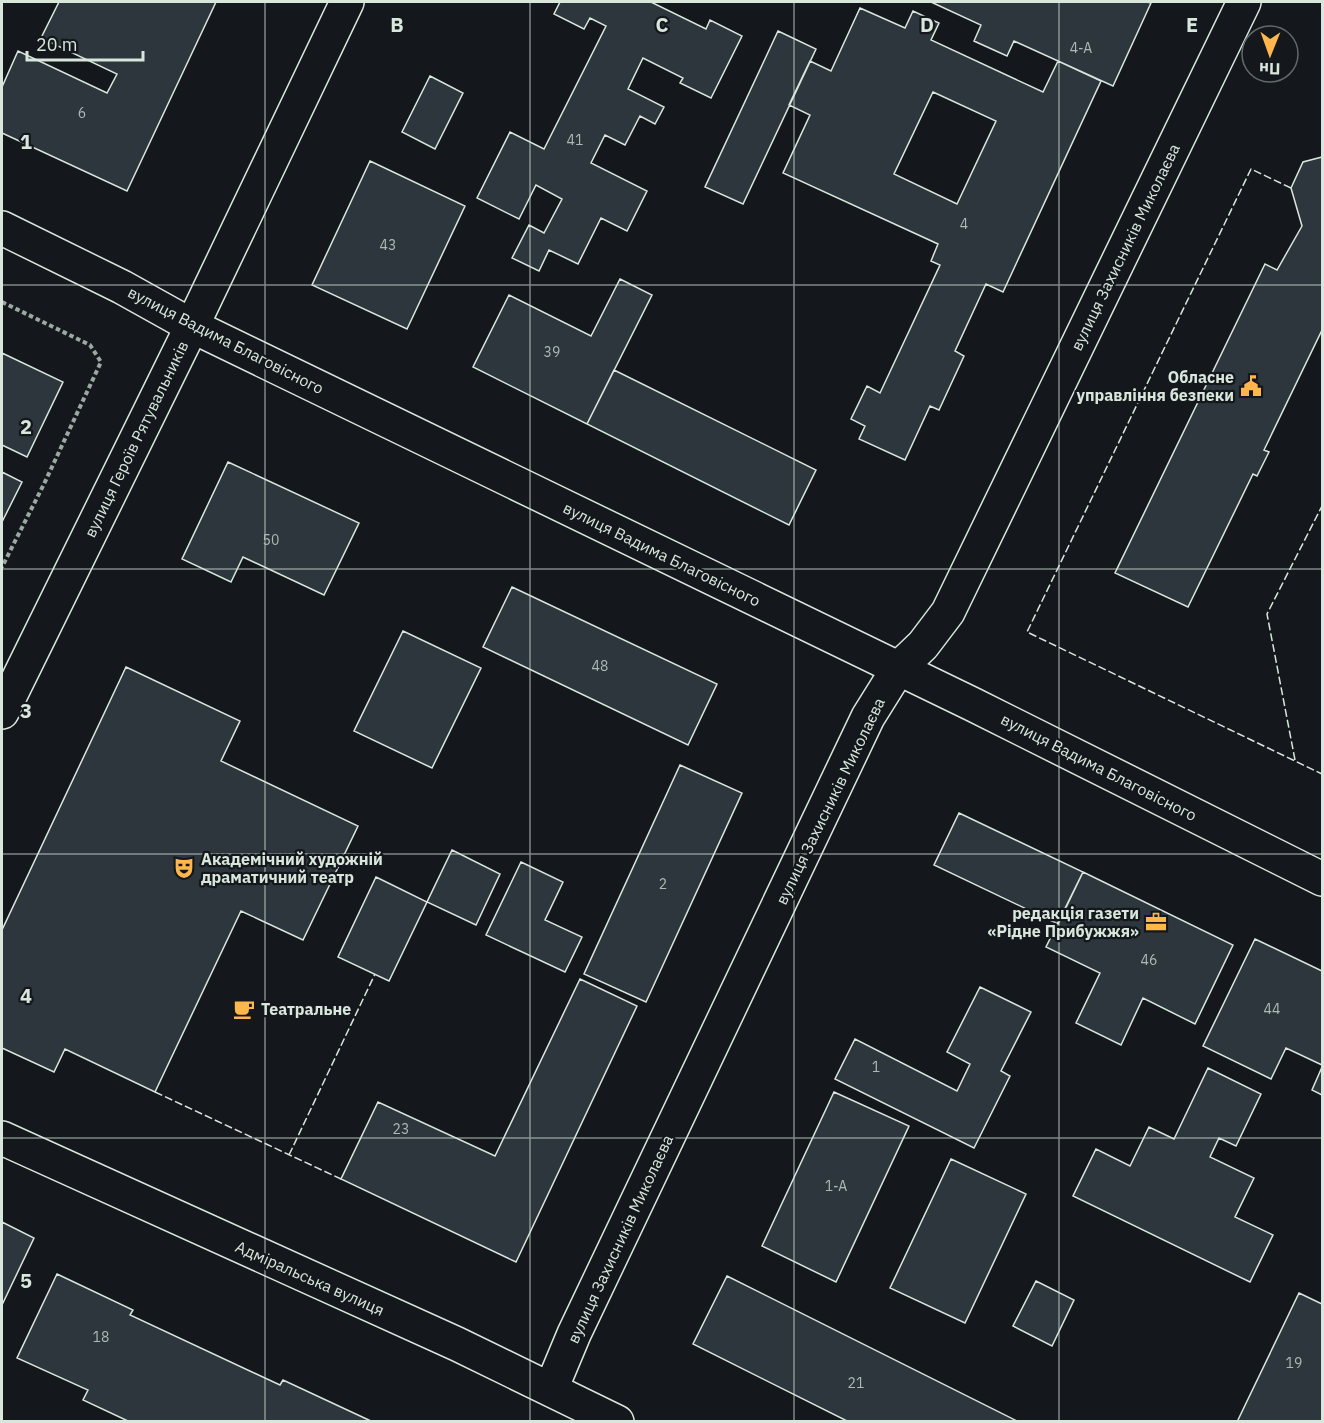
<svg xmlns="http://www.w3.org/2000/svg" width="1324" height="1423" viewBox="0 0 1324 1423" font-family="'IBM Plex Sans',sans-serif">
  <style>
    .building { fill: #2c363c; stroke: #d8e6dc; stroke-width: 1.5; fill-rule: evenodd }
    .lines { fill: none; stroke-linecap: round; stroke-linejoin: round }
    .minor-casing { stroke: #d8e6dc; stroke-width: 36 }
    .major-casing { stroke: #d8e6dc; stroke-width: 36 }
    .path { stroke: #9da8a2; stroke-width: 4; stroke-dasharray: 4.5 3; stroke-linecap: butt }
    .minor { stroke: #14181c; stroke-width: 33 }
    .major { stroke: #14181c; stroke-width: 33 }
    .fence { stroke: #d8e6dc; stroke-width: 1.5; stroke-dasharray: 8 3; stroke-linecap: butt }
    .grid { fill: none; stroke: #d8e6dc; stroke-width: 1.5; stroke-opacity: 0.55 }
    .labels { text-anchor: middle; stroke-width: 4.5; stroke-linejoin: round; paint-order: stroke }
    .number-label { font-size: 14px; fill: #adbab4 }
    .street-label { font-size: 16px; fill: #d8e6dc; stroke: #14181c }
    .poi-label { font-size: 16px; font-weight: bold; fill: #d8e6dc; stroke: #14181c; text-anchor: end }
    .grid-label { font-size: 20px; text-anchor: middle; font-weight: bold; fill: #d8e6dc; stroke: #14181c; stroke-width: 4.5; stroke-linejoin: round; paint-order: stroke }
  </style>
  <rect width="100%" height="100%" fill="#14181c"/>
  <path class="building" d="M59 2H216L127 191 2 133V87L18 51 107 93 117 74 41 38Z
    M560 2H651L706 29 710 20 742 36 711 98 680 83 683 78 643 58 628 89 664 107 655 124 640 116 625 145 605 135 591 163 647 191 627 231 601 218 578 264 549 250 539 271 512 258 529 225 544 233 562 199 536 185 519 219 477 198 510 132 544 149 606 26 590 18 584 29 554 14Z
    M931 2H1147L1151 3 1113 86 1014 41 1007 56 974 41 981 25Z
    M860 8 905 28 913 11 939 23 931 40 1043 92 1058 61 1101 81 1003 292 986 284 955 351 964 356 939 410 930 406 905 460 859 439 865 426 851 419 867 386 880 393 940 265 931 261 938 244 783 173 810 115 789 105 810 61 831 71ZM933 92 996 121 957 204 894 174Z
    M778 31 816 49 743 204 705 187Z
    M430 76 463 93 435 149 402 132Z
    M1322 157V330L1264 450 1269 452 1257 476 1253 474 1188 607 1115 573 1265 264 1277 270 1302 226 1291 188 1303 162Z
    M370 161 465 206 407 329 312 285Z
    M620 279 652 295 587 424 473 367 509 295 591 336Z
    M2 353 63 382 27 457 2 445Z
    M614 370 816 470 789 525 587 424Z
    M228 462 359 523 324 595 243 557 231 582 182 559Z
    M2 472 22 482 2 522Z
    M512 587 717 684 688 745 483 647Z
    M403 631 481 668 432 768 354 731Z
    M126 667 240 721 221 761 358 826 303 940 241 911 155 1092 65 1049 54 1072 2 1048V930Z
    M680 765 742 793 646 1002 584 974Z
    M959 813 1083 872 1058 924 934 865Z
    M452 850 500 874 476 925 427 902Z
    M521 862 563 882 545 920 582 937 565 972 486 935Z
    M1083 872 1233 945 1195 1024 1143 998 1121 1045 1076 1023 1100 973 1046 947Z
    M376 877 427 902 389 981 338 957Z
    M1255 939 1322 971V1065L1286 1048 1271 1079 1203 1046Z
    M580 979 637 1006 516 1262 341 1179 378 1102 495 1156Z
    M980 987 1031 1012 1001 1071 1010 1076 974 1148 835 1079 855 1039 957 1091 970 1064 947 1052Z
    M1322 1067V1095L1312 1090Z
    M1208 1068 1261 1094 1236 1146 1219 1138 1210 1157 1254 1178 1235 1217 1273 1235 1250 1282 1073 1196 1096 1149 1130 1166 1149 1127 1174 1139Z
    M834 1092 909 1126 836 1282 762 1246Z
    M951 1159 1026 1194 965 1323 890 1288Z
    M2 1222 34 1238 2 1305Z
    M57 1274 133 1310 130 1315 280 1385 283 1380 373 1422H130L83 1400 88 1390 17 1358Z
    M727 1276 1019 1422H849L693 1344Z
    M1036 1281 1074 1300 1052 1346 1013 1326Z
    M1299 1293 1322 1304V1422H1237Z"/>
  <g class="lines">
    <defs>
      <path id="minor" d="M2 712 192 326 347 2
        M2 1138 457 1344 617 1422
        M551 1389 574 1334 868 717 898 669 923 645 948 612 1244 2"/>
      <path id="major" d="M2 228 122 287 192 326 972 704 1322 879"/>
    </defs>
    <use href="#minor" class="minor-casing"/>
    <use href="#major" class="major-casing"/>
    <path class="path" d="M2 302 90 345 101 362 44 484 2 567"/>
    <use href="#minor" class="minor"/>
    <use href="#major" class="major"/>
    <path class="fence" d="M1291 188 1251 169 1027 632 1322 774
      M1295 760 1267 614 1322 506
      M155 1092 341 1179
      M289 1155 375 974"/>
  </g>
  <path class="grid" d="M265 2V1422M530 2V1422M794 2V1422M1059 2V1422M2 285H1322M2 569H1322M2 854H1322M2 1138H1322"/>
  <defs>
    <symbol id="civic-bare" viewBox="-9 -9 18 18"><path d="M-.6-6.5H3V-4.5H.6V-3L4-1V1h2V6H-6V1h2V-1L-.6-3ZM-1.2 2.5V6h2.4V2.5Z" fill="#ffb74d" stroke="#14181c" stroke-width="2.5" paint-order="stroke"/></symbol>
    <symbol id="theatre-bare" viewBox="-9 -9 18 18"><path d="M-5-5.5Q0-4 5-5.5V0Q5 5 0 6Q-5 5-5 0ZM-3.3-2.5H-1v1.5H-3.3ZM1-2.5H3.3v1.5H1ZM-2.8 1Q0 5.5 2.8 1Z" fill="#ffb74d" stroke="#14181c" stroke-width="2.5" paint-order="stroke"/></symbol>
    <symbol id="office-bare" viewBox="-9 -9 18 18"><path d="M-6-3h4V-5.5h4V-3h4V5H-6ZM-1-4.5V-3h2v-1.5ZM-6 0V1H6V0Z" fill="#ffb74d" stroke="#14181c" stroke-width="2.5" paint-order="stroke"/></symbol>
    <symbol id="cafe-bare" viewBox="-9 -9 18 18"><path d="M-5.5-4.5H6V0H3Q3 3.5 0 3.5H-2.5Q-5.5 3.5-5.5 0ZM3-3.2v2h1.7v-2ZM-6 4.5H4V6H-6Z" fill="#ffb74d" stroke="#14181c" stroke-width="2.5" paint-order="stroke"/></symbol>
  </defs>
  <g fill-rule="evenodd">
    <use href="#civic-bare" x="1236" y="371" width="30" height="30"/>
    <use href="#theatre-bare" x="169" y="853" width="30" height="30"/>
    <use href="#office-bare" x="1141" y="907" width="30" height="30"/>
    <use href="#cafe-bare" x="229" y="994" width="30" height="30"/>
  </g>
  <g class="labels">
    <g class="number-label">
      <text x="1081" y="53">4-А</text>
      <text x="82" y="118">6</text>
      <text x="575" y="145">41</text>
      <text x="964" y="229">4</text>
      <text x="388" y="250">43</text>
      <text x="552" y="357">39</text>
      <text x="271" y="545">50</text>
      <text x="600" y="671">48</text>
      <text x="663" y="889">2</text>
      <text x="1149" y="965">46</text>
      <text x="1272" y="1014">44</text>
      <text x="876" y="1072">1</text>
      <text x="401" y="1134">23</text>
      <text x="836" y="1191">1-А</text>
      <text x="101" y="1342">18</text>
      <text x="1294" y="1368">19</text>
      <text x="856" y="1388">21</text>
    </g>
    <g class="street-label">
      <text transform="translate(1125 247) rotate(-64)" y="6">вулиця Захисників Миколаєва</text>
      <text transform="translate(226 340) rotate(27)" y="6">вулиця Вадима Благовісного</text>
      <text transform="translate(136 439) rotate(-64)" y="6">вулиця Героїв Рятувальників</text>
      <text transform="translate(662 554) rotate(26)" y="6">вулиця Вадима Благовісного</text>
      <text transform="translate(1099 767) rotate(27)" y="6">вулиця Вадима Благовісного</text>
      <text transform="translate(830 801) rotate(-64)" y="6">вулиця Захисників Миколаєва</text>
      <text transform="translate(620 1239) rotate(-65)" y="6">вулиця Захисників Миколаєва</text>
      <text transform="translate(310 1278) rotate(24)" y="6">Адміральська вулиця</text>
    </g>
    <g class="poi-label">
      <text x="1234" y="383">Обласне<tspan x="1234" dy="18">управління безпеки</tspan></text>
      <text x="201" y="865" text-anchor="start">Академічний художній<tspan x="201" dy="18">драматичний театр</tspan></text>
      <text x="1139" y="919">редакція газети<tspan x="1139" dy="18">«Рідне Прибужжя»</tspan></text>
      <text x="261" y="1015" text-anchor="start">Театральне</text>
    </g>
  </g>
  <g class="grid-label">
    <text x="397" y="32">B</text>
    <text x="662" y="32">C</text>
    <text x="927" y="32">D</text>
    <text x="1192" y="32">E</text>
    <text x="26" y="149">1</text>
    <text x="26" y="434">2</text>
    <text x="26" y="718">3</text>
    <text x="26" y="1003">4</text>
    <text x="26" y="1288">5</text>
  </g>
  <rect width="1324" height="1423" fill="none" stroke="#d8e6dc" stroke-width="6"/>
  <g transform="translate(1270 54) rotate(181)"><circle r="28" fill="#14181c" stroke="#626a69" stroke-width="1.5"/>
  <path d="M0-4.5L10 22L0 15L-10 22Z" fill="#ffb74d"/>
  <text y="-9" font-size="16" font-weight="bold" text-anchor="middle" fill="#d8e6dc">Пн</text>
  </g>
  <path d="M27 51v9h116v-9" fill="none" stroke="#d8e6dc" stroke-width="3"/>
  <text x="36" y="51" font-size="18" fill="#d8e6dc" stroke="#14181c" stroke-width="4.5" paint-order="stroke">20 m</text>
</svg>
